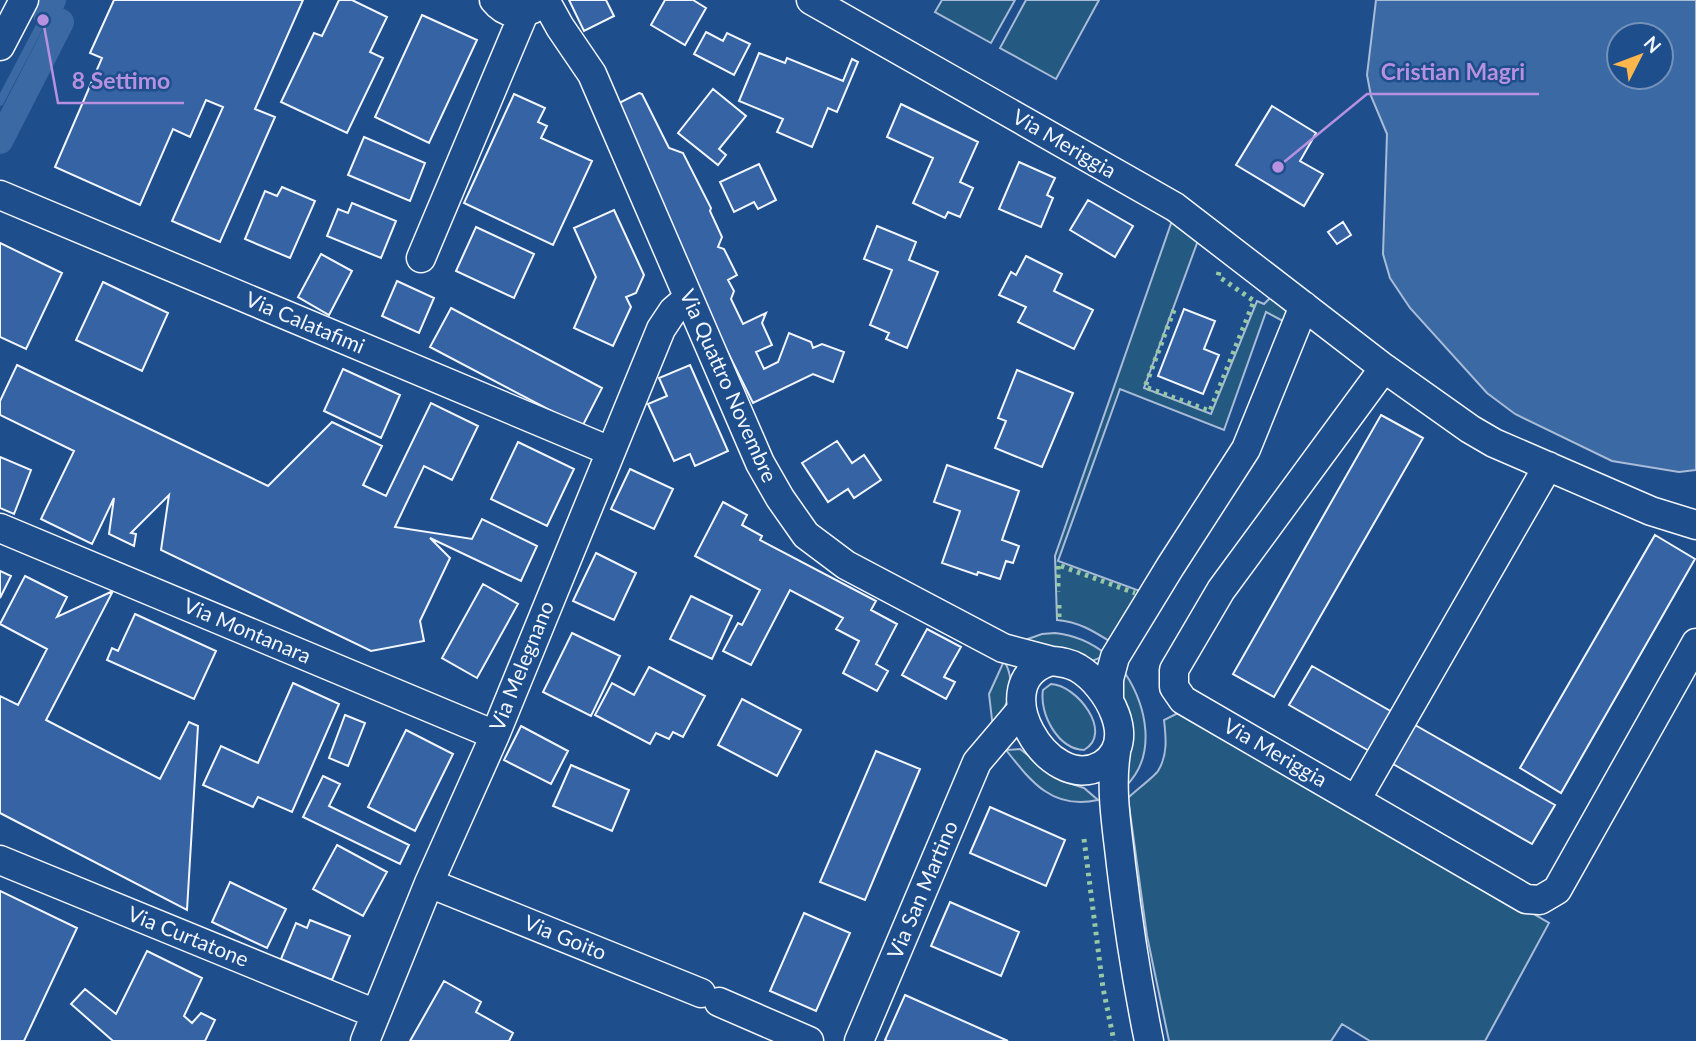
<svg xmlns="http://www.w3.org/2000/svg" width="1696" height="1041" viewBox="0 0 1696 1041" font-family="Lato,sans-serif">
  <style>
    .green { fill: #245a82; stroke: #a8bbd7; stroke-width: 2 }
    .water { fill: #3b69a3; stroke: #a8bbd7; stroke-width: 2; fill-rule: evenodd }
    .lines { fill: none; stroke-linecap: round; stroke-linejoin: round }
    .stream { stroke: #3b69a3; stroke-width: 8 }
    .canal { stroke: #3b69a3; stroke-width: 26 }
    .building { fill: #3563a3; stroke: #f2f6ff; stroke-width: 2 }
    .minor-casing { stroke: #f2f6ff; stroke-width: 31 }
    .minor { stroke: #1f4e8c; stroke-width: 28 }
    .hedge { stroke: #97c8a6; stroke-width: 5; stroke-dasharray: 3.5 5; stroke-linecap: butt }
    .labels { text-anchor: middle; stroke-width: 5; stroke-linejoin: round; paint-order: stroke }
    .street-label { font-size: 21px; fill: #f2f6ff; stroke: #1f4e8c }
    .leader { fill: none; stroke: #b691df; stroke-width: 2.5 }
    .callout-dot { fill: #b691df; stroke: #1f4e8c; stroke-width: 2.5 }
    .callout-label { font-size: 23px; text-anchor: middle; font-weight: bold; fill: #b691df; stroke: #1f4e8c; stroke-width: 5; stroke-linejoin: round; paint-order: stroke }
  </style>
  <rect width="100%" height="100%" fill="#1f4e8c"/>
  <path class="green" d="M942 0H1015L991 43 935 12Z
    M1026 0H1099L1056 79 1000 48Z
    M1174 215 1200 235 1144 388 1211 414 1257 301 1264 304 1277 291 1288 310 1283 321 1266 312 1224 430 1120 389 1058 561 1140 591 1114 644C1095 632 1080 622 1057 620L1055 556Z
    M1055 633C1075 635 1091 642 1107 655L1092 661 1025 640 1042 634Z
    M1004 661C1018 683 1007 707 993 728L989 694Z
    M1125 673C1147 707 1157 755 1126 786L1120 693Z
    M1051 684C1077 685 1114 733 1084 750 1058 749 1039 714 1043 690Z
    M1184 710 1549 923 1485 1041H1370L1342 1024 1331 1041H1169L1147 936 1128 798C1134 792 1156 775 1158 771 1168 755 1166 737 1164 720Z
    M1020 749 1060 780 1084 788 1098 800C1053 810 1032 783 1006 750Z"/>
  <path class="water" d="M1376 0H1696V470L1679 472 1612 461 1515 414 1487 393 1410 308 1390 278 1383 254 1387 134 1371 96 1367 75ZM1619 35H1661V77H1619Z"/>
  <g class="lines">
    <path class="stream" d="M0 102 46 14"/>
    <path class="canal" d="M0 141 61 22 46 14 53 0"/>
  </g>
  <path class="building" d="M114 0H303L255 109 275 117 220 242 172 221 223 107 206 100 190 137 173 129 140 205 55 167 102 58 90 53Z
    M339 0H352L387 17 370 52 383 58 347 133 281 102 314 33 322 36Z
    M569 0H606L614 16 584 31Z
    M665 0H693L706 8 685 45 651 25Z
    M422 15 477 40 429 143 375 117Z
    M706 32 723 41 727 33 750 44 734 75 694 54Z
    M759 53 785 63 787 58 843 81 852 59 858 62 837 112 828 108 812 147 777 132 783 119 739 101Z
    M713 89 746 116 719 149 726 155 718 165 678 133Z
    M639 93 642 94 669 148 683 153 711 208 710 211 722 237 718 247 724 249 737 275 728 280 734 291 731 299 743 324 766 313 762 323 772 345 756 352 764 369 778 362 789 333 811 342 813 348 822 344 844 352 833 382 813 374 753 403 607 109Z
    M514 94 545 108 538 122 547 126 541 138 592 161 553 245 464 203Z
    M901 104 978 142 960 182 973 188 960 217 948 212 945 218 913 203 933 158 887 137Z
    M1272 106 1316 133 1300 161 1323 174 1304 206 1236 165Z
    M364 137 425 163 410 201 348 175Z
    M1019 162 1055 178 1047 195 1053 198 1041 227 999 209Z
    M759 164 776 200 758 209 754 202 734 212 720 182Z
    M282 187 315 201 290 258 245 239 265 191 277 196Z
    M1088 200 1133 226 1115 257 1070 230Z
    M352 203 396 221 381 258 327 236 338 209 348 213Z
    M614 210 644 275 636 293 626 297 631 307 613 346 574 328 596 277 574 228Z
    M1343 222 1351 235 1337 244 1328 232Z
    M877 226 916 242 909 260 938 272 907 348 886 339 889 333 870 325 892 270 864 259Z
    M476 227 534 254 514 298 456 271Z
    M0 243 62 273 26 349 0 337Z
    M321 254 352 271 329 315 298 297Z
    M1026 256 1062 274 1054 291 1093 310 1074 349 1018 322 1026 307 999 295 1011 272 1016 275Z
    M397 281 434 298 419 333 382 316Z
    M103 282 168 313 142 371 76 340Z
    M451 308 602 388 582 427 430 347Z
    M1184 309 1215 321 1204 349 1219 355 1203 394 1158 376Z
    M17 365 268 486 332 422 382 446 363 485 386 496 431 403 478 426 452 480 424 466 395 527 472 539 482 519 537 546 521 581 430 538 450 558 420 621 424 641 371 651 161 550 169 495 131 533 136 534 134 546 109 534 114 498 92 544 41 519 74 451 0 415V401Z
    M690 365 728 451 695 466 690 454 674 461 648 404 667 396 659 378Z
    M343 369 400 395 381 438 324 411Z
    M1017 370 1073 393 1042 467 995 448 1006 421 998 418Z
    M1381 415 1423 438 1274 697 1233 674Z
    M837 441 852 463 864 455 881 480 854 498 848 489 828 502 802 463Z
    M518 442 574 469 547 526 491 499Z
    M0 457 31 470 14 514 0 508Z
    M947 465 1019 491 1002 540 1019 546 1013 563 1006 561 1000 579 978 572 977 575 942 563 960 511 934 502Z
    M630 469 673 489 654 529 611 509Z
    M723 502 747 515 742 525 762 536 760 540 876 601 871 610 897 624 876 664 888 671 877 691 843 673 859 641 836 629 843 618 790 590 751 665 723 651 738 623 742 625 760 590 695 556Z
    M1655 535 1695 559 1561 793 1520 768Z
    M596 553 636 573 614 620 573 601Z
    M0 571 11 576 0 598Z
    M25 576 67 597 57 617 113 591 46 720 160 779 189 722 198 726 187 910 0 813V696L18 705 47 649 0 624Z
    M483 584 518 604 477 678 442 658Z
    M691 596 732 616 712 659 670 639Z
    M135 614 216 651 194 699 107 660 112 648 118 651Z
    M927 629 961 647 944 677 955 682 946 699 902 675Z
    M572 633 620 656 591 716 543 692Z
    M1312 666 1394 713 1371 752 1289 705Z
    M649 667 705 696 683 737 673 732 669 739 656 733 650 744 595 715 612 683 634 695Z
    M293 683 339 704 292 812 258 797 253 807 203 785 221 746 258 763Z
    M742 699 801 730 777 776 718 745Z
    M345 715 365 723 348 766 329 758Z
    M1415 725 1555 805 1532 844 1393 764Z
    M521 726 568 751 551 784 504 760Z
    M406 730 453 754 415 831 368 807Z
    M876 751 920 769 865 900 820 882Z
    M571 765 629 790 612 831 553 806Z
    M323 776 340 784 329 806 409 845 400 864 303 817Z
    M990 807 1065 840 1046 886 970 853Z
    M337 845 387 872 363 916 313 889Z
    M230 882 286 909 267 948 212 922Z
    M0 891 77 928 24 1041H0Z
    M950 902 1019 932 1001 976 931 946Z
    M804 913 850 933 816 1011 770 991Z
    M310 920 350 936 332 980 281 959 296 923 307 928Z
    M147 951 202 978 184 1016 192 1023 201 1013 215 1020 205 1041H113L71 1004 85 989 116 1014Z
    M444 981 481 1002 476 1012 513 1033 509 1041H410Z
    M905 995 1008 1041H887L885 1040Z"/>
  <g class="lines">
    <defs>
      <path id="minor" d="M494 0C506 15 522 16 538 6
        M545 0 560 27 592 74 760 463 780 498 806 535 846 565 1003 648 1052 661
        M811 0 1175 207 1384 368 1221 590 1174 670V687L1183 700 1526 899 1540 900 1557 890 1696 643
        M0 46 24 0
        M0 195 610 451
        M421 258 524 13
        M1384 368 1470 429 1494 443 1651 511 1696 525
        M0 528 495 735
        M1052 661C1061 662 1070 663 1078 668 1107 685 1140 742 1102 765 1048 797 981 679 1052 661Z
        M1109 700V679L1115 657 1170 567 1246 449 1304 306
        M1116 752C1110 790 1117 827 1121 865 1128 924 1137 982 1149 1041
        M1356 800 1548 466
        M0 860 376 1014
        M429 883 701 993
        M719 1002 809 1041
        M365 1041 429 883 495 735 661 329 673 311 688 298
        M859 1041 977 762 1022 709"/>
    </defs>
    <use href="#minor" class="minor-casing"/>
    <use href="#minor" class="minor"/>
    <path class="hedge" d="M1174 310 1145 387 1210 411 1254 301 1218 276 1220 268
      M1058 566V592
      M1061 566 1135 593
      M1059 605V618
      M1084 839 1103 988 1114 1041"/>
  </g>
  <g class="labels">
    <g class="street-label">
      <text transform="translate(1064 144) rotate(30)" y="7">Via Meriggia</text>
      <text transform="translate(305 323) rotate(23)" y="7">Via Calatafimi</text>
      <text transform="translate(728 386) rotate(66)" y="7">Via Quattro Novembre</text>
      <text transform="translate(247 631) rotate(23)" y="7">Via Montanara</text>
      <text transform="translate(522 666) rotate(-68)" y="7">Via Melegnano</text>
      <text transform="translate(1275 753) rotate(30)" y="7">Via Meriggia</text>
      <text transform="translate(923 890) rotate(-67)" y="7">Via San Martino</text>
      <text transform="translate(188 937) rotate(22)" y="7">Via Curtatone</text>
      <text transform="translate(565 938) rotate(22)" y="7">Via Goito</text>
    </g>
  </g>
  <path class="leader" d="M1278 167L1367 94H1539M43 20L58 103H184"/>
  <g class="callout-dot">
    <circle cx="1278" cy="167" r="7"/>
    <circle cx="43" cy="20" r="7"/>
  </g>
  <g class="callout-label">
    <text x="1453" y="80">Cristian Magri</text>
    <text x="121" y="89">8 Settimo</text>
  </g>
  <g transform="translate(1640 56) rotate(48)"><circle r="33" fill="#1f4e8c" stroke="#7391ba" stroke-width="2"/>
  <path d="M0-5L12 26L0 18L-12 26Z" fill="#ffb74d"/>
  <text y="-10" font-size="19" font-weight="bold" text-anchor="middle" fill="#f2f6ff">N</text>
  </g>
</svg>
